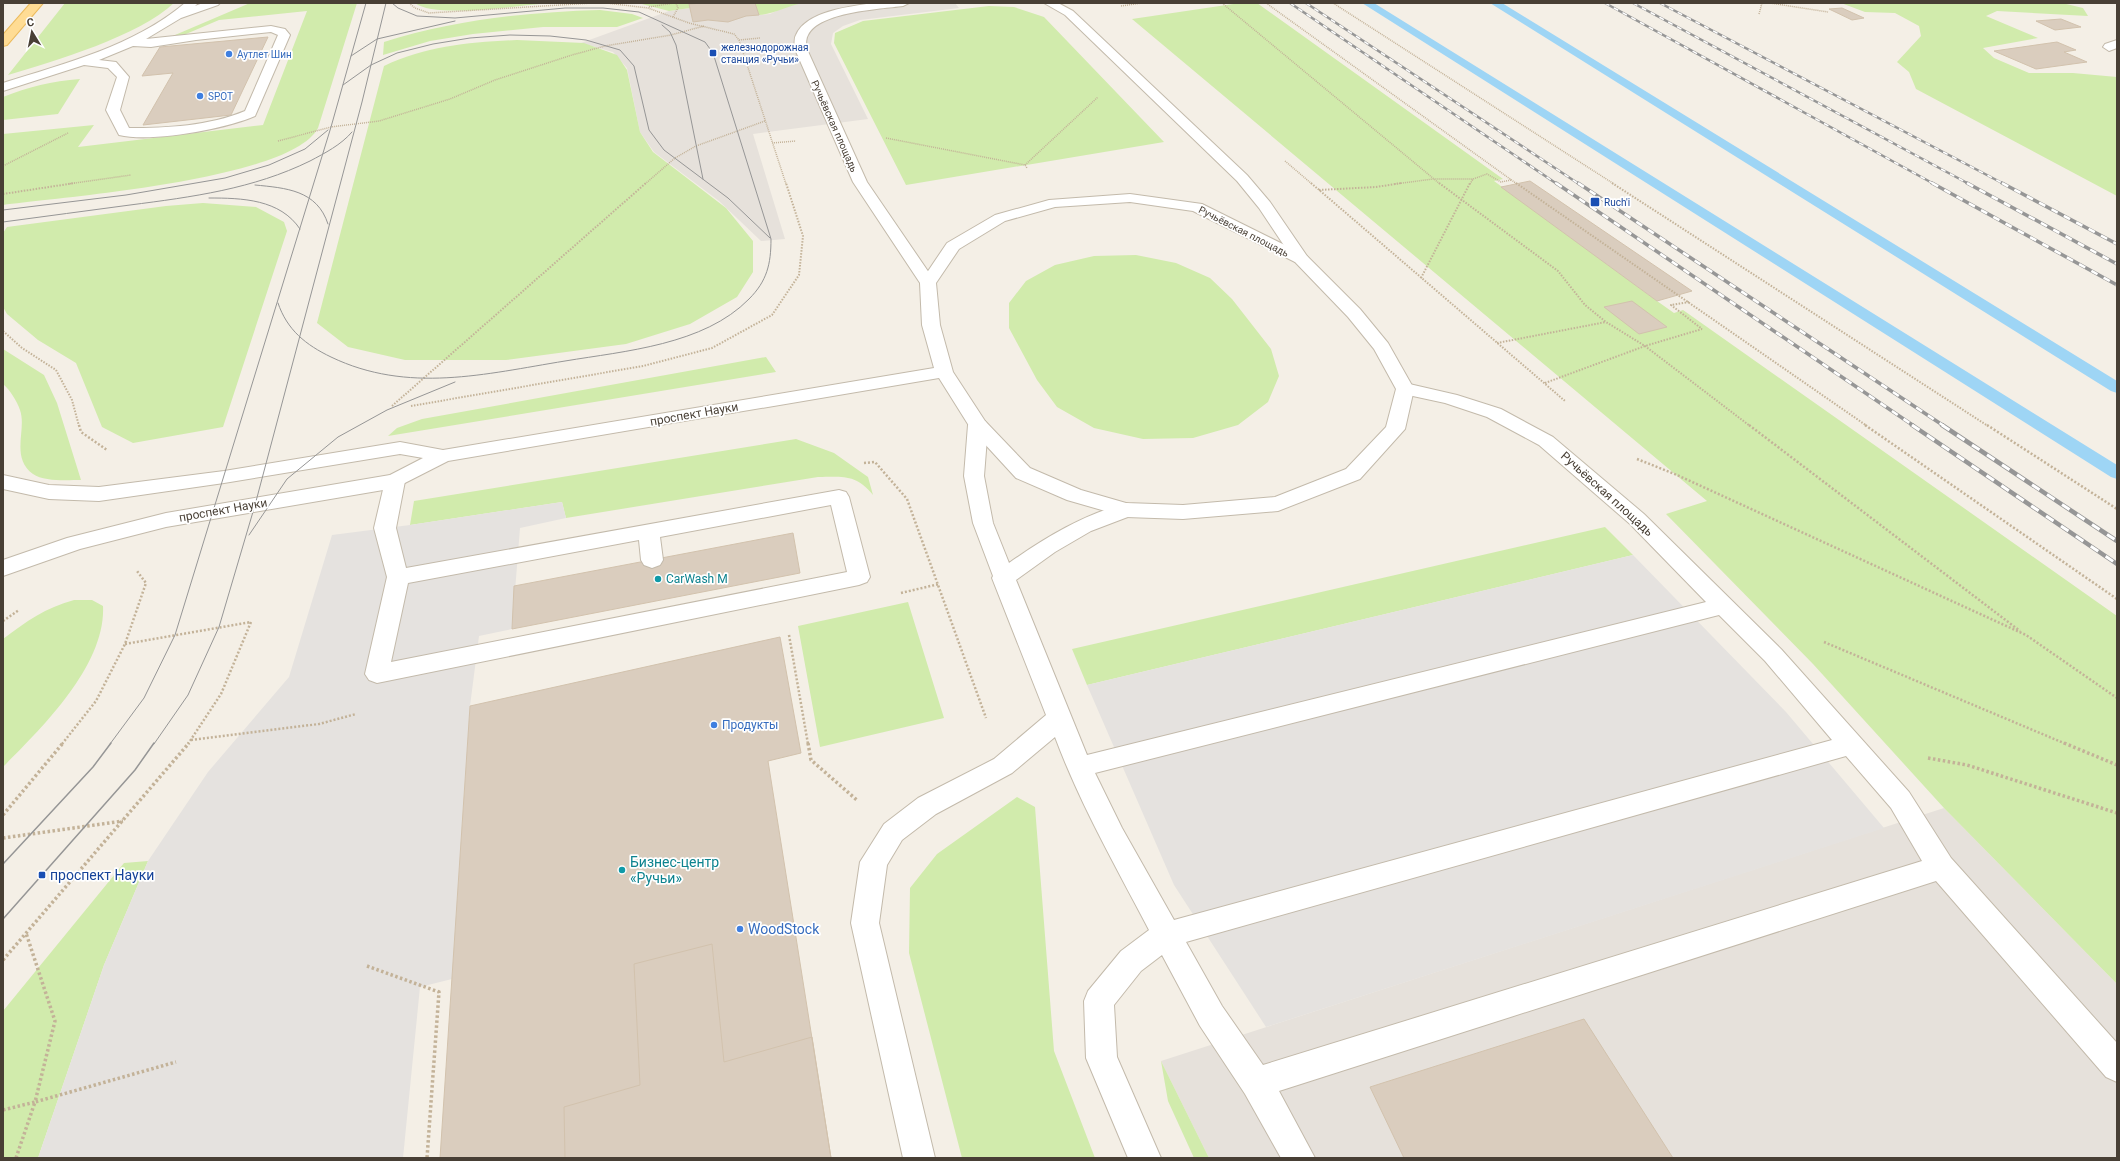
<svg xmlns="http://www.w3.org/2000/svg" width="2120" height="1161" viewBox="0 0 2120 1161" font-family="Roboto,sans-serif">
  <style>
    .industrial { fill: #e6e1db }
    .green { fill: #d1ebac }
    .parking { fill: #e5e2df }
    .lines { fill: none; stroke-linecap: round; stroke-linejoin: round }
    .stream { fill: #9ed5f5; fill-rule: evenodd }
    .building { fill: #dacdbe; stroke: #d2c2ad }
    .lane-casing { stroke: #c3baab; stroke-width: 2 }
    .street-casing { stroke: #c3baab; stroke-width: 2 }
    .primary-casing { stroke: #ecbb5d; stroke-width: 2 }
    .path-far3 { stroke: #c3b298; stroke-width: 1.5; stroke-dasharray: 1 1; stroke-linecap: butt }
    .path-far2 { stroke: #c3b298; stroke-width: 2; stroke-dasharray: 1.5 1.5; stroke-linecap: butt }
    .path-far1 { stroke: #c3b298; stroke-width: 2.5; stroke-dasharray: 2 2; stroke-linecap: butt }
    .path { stroke: #c3b298; stroke-width: 3.5; stroke-dasharray: 2.5 2.5; stroke-linecap: butt }
    .lane { fill: #fff; fill-rule: evenodd }
    .street { fill: #fff; fill-rule: evenodd }
    .primary { fill: #ffdc94; fill-rule: evenodd }
    .tram-far1 { stroke: #969696; stroke-width: 1 }
    .tram { stroke: #969696; stroke-width: 1.5 }
    .rail-far2-casing { stroke: #969696; stroke-width: 2.5 }
    .rail-far1-casing { stroke: #969696; stroke-width: 3.5 }
    .rail-casing { stroke: #969696; stroke-width: 4.5 }
    .rail-far2 { stroke: #fff; stroke-width: 1.5; stroke-dasharray: 5; stroke-linecap: butt }
    .rail-far1 { stroke: #fff; stroke-width: 2.5; stroke-dasharray: 7; stroke-linecap: butt }
    .rail { stroke: #fff; stroke-width: 3; stroke-dasharray: 9; stroke-linecap: butt }
    .transit-dot { fill: #1a4fb4; stroke: #fff; stroke-width: 1.5 }
    .shop-dot { fill: #3f7fe0; stroke: #fff; stroke-width: 1.5 }
    .culture-dot { fill: #0f9aa8; stroke: #fff; stroke-width: 1.5 }
    .labels { text-anchor: middle; stroke-width: 3.5; stroke-linejoin: round; paint-order: stroke }
    .far-transit-label { font-size: 10px; fill: #164399; stroke: #fff; text-anchor: start }
    .far-shop-label { font-size: 10px; fill: #366cbe; stroke: #fff; text-anchor: start }
    .far-street-label { font-size: 10px; fill: #483f35; stroke: #fff }
    .street-label { font-size: 12px; fill: #483f35; stroke: #fff }
    .culture-label { font-size: 12px; fill: #0d838f; stroke: #fff; text-anchor: start }
    .shop-label { font-size: 12px; fill: #366cbe; stroke: #fff; text-anchor: start }
    .near-culture-label { font-size: 14px; fill: #0d838f; stroke: #fff; text-anchor: start }
    .near-transit-label { font-size: 14px; fill: #164399; stroke: #fff; text-anchor: start }
    .near-shop-label { font-size: 14px; fill: #366cbe; stroke: #fff; text-anchor: start }
  </style>
  <rect width="100%" height="100%" fill="#f4efe6"/>
  <path class="industrial" d="M704 3H755L759 15 770 14 787 6 803 3H955L959 8 860 20 843 26 833 33 831 44 868 119 753 134 785 239 761 241 719 201 654 152 640 132 627 68 613 52 581 43 669 11 690 8Z
    M1944 808 2117 984V1158H1209L1161 1061Z"/>
  <path class="green" d="M65 3H174C139 36 55 61 8 75Z
    M250 3H357L318 128C291 180 64 197 3 205V134L94 125 78 147 263 125 307 11 219 20 179 37 168 38Z
    M415 3H550C522 5 435 19 415 3Z
    M638 3H704L690 8 669 11Z
    M755 3H803C787 6 774 14 759 15Z
    M1240 3H1257L1503 179 1494 181 1657 301 1674 313 1683 310 2117 616V984L1944 808 1813 664 1666 514 1707 501 1132 19Z
    M1841 3H2062L2083 8 2088 16 1997 11 1986 16 2038 38 1983 48 1994 58 2029 73H2073L2117 77V196L1916 89 1909 72 1897 62 1921 36 1919 26 1895 13 1865 12Z
    M989 6 1014 7 1044 17 1164 142 906 185 834 43 835 33 863 21Z
    M600 10 632 14 643 18 617 27H543L473 34 430 41 383 55 384 42C454 20 527 12 600 10Z
    M517 40 584 43 617 55 627 70 640 132 653 152 726 208 753 241V272L737 297 690 324 626 344 506 360H405L348 347 317 323 384 66C426 46 471 42 517 40Z
    M80 79 58 114 3 120V97C28 87 52 81 80 79Z
    M203 203 256 207 284 222 287 231 223 427 133 443 102 427 76 363 38 340 7 314 3 307V233L7 227 166 206Z
    M1136 255 1176 263 1210 278 1232 299 1271 349 1279 376 1268 402 1238 425 1193 438 1143 439 1094 428 1057 407 1037 380 1009 328V303L1026 281 1055 265 1094 256Z
    M3 349 44 375 57 403 81 480C68 480 44 482 33 474 10 457 27 430 20 410 17 401 10 390 3 384Z
    M766 357 776 372 388 436 397 428 422 419Z
    M796 439 834 453 868 477 873 495C856 474 843 477 818 477L566 518 562 502 410 525 414 501Z
    M1605 527 1633 555 1087 685 1072 649Z
    M74 600H92L103 606C106 665 42 728 3 767V639C27 621 45 608 74 600Z
    M908 602 944 718 820 747 798 626Z
    M1017 797 1035 807 1054 1051 1095 1158H962L909 953 910 888 937 854Z
    M148 861 104 965 38 1158H3V1011L124 863Z
    M1161 1061 1209 1158H1194L1168 1101Z"/>
  <path class="parking" d="M562 502 566 518 520 528 512 629 479 636 470 706 452 979 420 987 403 1158H38L104 965 148 861 208 772 289 677 332 535 410 525Z
    M1633 555 1786 712 1884 828 1266 1027 1174 885 1087 685Z"/>
  <g class="lines">
    <path class="stream" d="M1362 3H1374L2117 465V479L2111 477Z
      M1490 3H1502L2117 381V393L2111 391Z"/>
  </g>
  <path class="building" d="M704 3H755L759 15 746 16 728 22 708 20 693 22 689 4Z
    M1842 8 1864 18 1852 20 1829 9Z
    M2061 19 2081 27 2055 30 2036 21Z
    M268 37 231 115 143 125 173 73 142 76 160 47Z
    M2057 42 2076 50 2064 52 2087 62 2036 69 1994 51Z
    M1530 181 1692 291 1657 301 1501 187Z
    M1632 301 1667 327 1639 334 1604 307Z
    M793 533 800 573 512 629 514 586Z
    M780 637 801 753 768 761 831 1158H440L470 706Z
    M712 944 724 1062 812 1037 831 1158H565L564 1107 640 1085 634 964Z
    M1584 1019 1673 1158H1404L1370 1087Z"/>
  <g class="lines">
    <defs>
      <path id="lane" d="M185 3H198L195 6 203 3H220L218 5 181 18 146 39 271 26 285 29 290 35 255 116C225 129 151 143 119 135L106 110 117 77 108 68 84 65 3 91V83C66 63 134 46 185 3ZM271 32 278 35 245 111C209 126 167 128 129 128L120 110 129 77 116 62 99 60 133 46 151 47 196 40Z
        M874 3H909L903 6C880 9 819 12 808 35 806 38 806 43 806 47L867 182 936 283 934 286H922L853 182 794 47C795 43 794 38 796 35 806 11 852 6 874 3Z
        M1044 3H1058L1073 11 1247 175 1270 202 1309 259 1307 262H1295L1259 208 1237 181 1065 15Z
        M2117 40V48L2109 51 2103 47 2105 44Z
        M1405 383 1457 395 1501 409 1553 437 1644 514 1781 649 1909 792 1951 858 2117 1043V1082L2106 1077 1936 881 1279 1091 1315 1158H1281L1245 1094 1200 1026 1162 955 1141 971 1114 1005 1117 1057 1161 1158H1128L1086 1058 1084 1001 1088 991 1121 951 1149 930C1116 867 1080 804 1055 737L1012 773 936 814 902 840 887 865 879 923 935 1158H903L851 923 860 862 884 824 918 798 994 759 1046 715 992 578 993 576 973 523 964 476 968 425 971 421 978 419 985 421 988 425 984 476 993 523 1009 563C1046 537 1083 515 1126 503L1133 505 1136 510 1133 515 1091 531 1055 552 1016 580 1087 755 1706 602 1630 524 1539 445 1487 417 1445 403 1399 393 1396 389 1399 385ZM1719 615 1765 661 1832 740 1174 920 1122 828 1095 773ZM1846 756 1891 808 1922 861 1263 1065 1222 1006 1186 942Z
        M395 474 402 476 405 481 396 528 406 568 839 490 846 492 849 497 870 577 867 582 859 585 377 683 369 680 365 674 387 577 374 528 385 481 388 476ZM831 505 847 572 391 662 408 583 639 540 641 560 644 565 652 568 660 565 663 560 660 537Z"/>
      <path id="street" d="M1130 194 1202 204 1307 256 1360 309 1388 343 1414 389 1405 429 1360 479 1278 511 1183 519 1126 517 1067 500 1016 478 971 429 939 378 448 461 395 488 166 527 80 549 3 576V560L67 538 166 513 390 475 423 458 400 454 224 483 99 501 49 499 3 489V475L49 485 99 487 224 471 400 442 443 450 934 368 922 325 920 283 947 243 995 215 1049 200ZM1130 202 1193 211 1295 262 1348 317 1374 349 1396 389 1386 427 1346 469 1275 497 1183 505 1126 503 1081 490 1030 468 985 421 953 372 940 325 936 283 959 249 1005 221 1055 207Z"/>
      <path id="primary" d="M31 3H43L7 45 3 46V35Z"/>
    </defs>
    <use href="#lane" class="lane-casing"/>
    <use href="#street" class="street-casing"/>
    <use href="#primary" class="primary-casing"/>
    <path class="path-far3" d="M409 3 415 8 429 13 593 3
      M606 3 648 8 689 23 734 34 739 40 760 38
      M1222 3 1440 184
      M1266 3 1517 184
      M1333 3 1614 184
      M1770 3 1828 12
      M1121 6 1142 3
      M649 7 674 3
      M1759 14 1762 3
      M673 17 678 8 676 3
      M739 40 786 184
      M886 138 1025 165 1027 168
      M278 141 331 127 379 121 450 99 495 80 572 55 605 46 671 35 704 26
      M772 143 796 141
      M1285 161 1312 184
      M1025 165 1098 97
      M3 166 68 133
      M68 184 131 175
      M645 184 675 158 696 146 765 121
      M1395 184 1433 179H1473
      M1470 184 1473 179 1487 174 1501 182 1511 180"/>
    <path class="path-far2" d="M1311 183 1565 401
      M1439 183 1558 271 1585 305 1606 322 1645 346 1750 426
      M1516 183 1867 426
      M1612 183 1988 426
      M1319 190 1376 187 1402 183
      M3 194 75 183
      M1421 278 1470 183
      M1689 302 1671 305 1702 329
      M3 331 22 348 56 370 72 400 79 426
      M1497 343 1606 322
      M1545 383 1645 346 1702 329
      M392 406 646 183
      M411 406 643 366 712 348 772 315 799 275 803 236 786 183"/>
    <path class="path-far1" d="M79 425 81 432 107 450
      M1749 425 2020 631
      M1865 425 2117 599
      M1987 425 2117 509
      M1637 459 1677 475 2026 635 2117 698
      M864 463 875 462 907 499 986 718
      M901 593 939 584
      M3 621 19 610
      M789 635 808 744
      M1824 642 2066 744
      M125 644 251 622 221 694 188 744
      M191 740 319 724 356 714
      M62 744 96 701 125 644 146 583 137 571"/>
    <path class="path" d="M808 743 811 760 858 801
      M2064 743 2117 765
      M1928 758 1967 765 2117 813
      M3 815 63 743
      M3 838 123 821
      M3 960 189 743
      M367 966 439 992 427 1158
      M3 1110 35 1102 55 1021 26 933
      M16 1158 35 1102 176 1062"/>
    <use href="#lane" class="lane"/>
    <use href="#street" class="street"/>
    <use href="#primary" class="primary"/>
    <path class="tram-far1" d="M662 25 670 32 676 45 703 179
      M351 56 377 39 455 21
      M343 85 371 65 397 53 433 44 470 38 510 35 550 36 586 40 620 50 634 66 649 130 664 150 728 198 770 238
      M255 185C286 188 317 190 328 224
      M209 198C242 198 280 199 300 229
      M3 210 126 195 225 178 269 165 305 149 328 130
      M3 222C45 216 88 211 130 205 192 197 253 189 310 161 325 153 341 145 352 132
      M278 303C287 330 306 345 331 357 408 394 485 374 565 361 625 351 704 345 749 299 767 281 771 264 771 239L713 53 705 42 639 12 603 8H565L455 18 417 16 398 8 392 3
      M249 535 287 479 338 437 387 410 455 382
      M110 744 144 698 175 635 331 127 366 3
      M154 744 188 695 219 627 255 505 362 102 386 3"/>
    <path class="tram" d="M3 864 93 767 111 743
      M3 919 135 770 154 743"/>
    <defs>
      <path id="rail-far2" d="M1290 3 1557 184
        M1306 3 1579 184
        M1605 3 1934 184
        M1633 3 1969 184
        M1660 3 2004 184"/>
      <path id="rail-far1" d="M1556 183 1914 426
        M1578 183 1944 426
        M1932 183 2117 285
        M1967 183 2117 264
        M2002 183 2117 244"/>
      <path id="rail" d="M1912 425 2117 564
        M1942 425 2117 541"/>
    </defs>
    <use href="#rail-far2" class="rail-far2-casing"/>
    <use href="#rail-far1" class="rail-far1-casing"/>
    <use href="#rail" class="rail-casing"/>
    <use href="#rail-far2" class="rail-far2"/>
    <use href="#rail-far1" class="rail-far1"/>
    <use href="#rail" class="rail"/>
  </g>
  <g class="transit-dot">
    <rect x="709" y="49" width="8" height="8" rx="2"/>
    <rect x="1590" y="197" width="10" height="10" rx="2"/>
    <rect x="38" y="871" width="8" height="8" rx="2"/>
  </g>
  <g class="shop-dot">
    <circle cx="229" cy="54" r="4"/>
    <circle cx="200" cy="96" r="4"/>
    <circle cx="714" cy="725" r="4"/>
    <circle cx="740" cy="929" r="4"/>
  </g>
  <g class="culture-dot">
    <circle cx="658" cy="579" r="4"/>
    <circle cx="622" cy="870" r="4"/>
  </g>
  <g class="labels">
    <g class="far-transit-label">
      <text x="721" y="51">железнодорожная<tspan x="721" dy="12">станция «Ручьи»</tspan></text>
      <text x="1604" y="206">Ruch'i</text>
    </g>
    <g class="far-shop-label">
      <text x="237" y="58">Аутлет Шин</text>
      <text x="208" y="100">SPOT</text>
    </g>
    <g class="far-street-label">
      <text transform="translate(835 126) rotate(66)" y="4">Ручьёвская площадь</text>
      <text transform="translate(1244 231) rotate(27)" y="4">Ручьёвская площадь</text>
    </g>
    <g class="street-label">
      <text transform="translate(694 414) rotate(-10)" y="4">проспект Науки</text>
      <text transform="translate(1607 494) rotate(42)" y="4">Ручьёвская площадь</text>
      <text transform="translate(223 510) rotate(-10)" y="4">проспект Науки</text>
    </g>
    <g class="culture-label">
      <text x="666" y="583">CarWash M</text>
    </g>
    <g class="shop-label">
      <text x="722" y="729">Продукты</text>
    </g>
    <g class="near-culture-label">
      <text x="630" y="867">Бизнес-центр<tspan x="630" dy="16">«Ручьи»</tspan></text>
    </g>
    <g class="near-transit-label">
      <text x="50" y="880">проспект Науки</text>
    </g>
    <g class="near-shop-label">
      <text x="748" y="934">WoodStock</text>
    </g>
  </g>
  <rect width="2120" height="1161" fill="none" stroke="#483f35" stroke-width="8"/>
  <g transform="translate(32 32) rotate(350)" stroke="#ffffff" stroke-width="3" paint-order="stroke">
  <path d="M0-3L7 15L0 10L-7 15Z" fill="#483f35"/>
  <text y="-6" font-size="11" font-weight="bold" text-anchor="middle" fill="#483f35">С</text>
  </g>
</svg>
